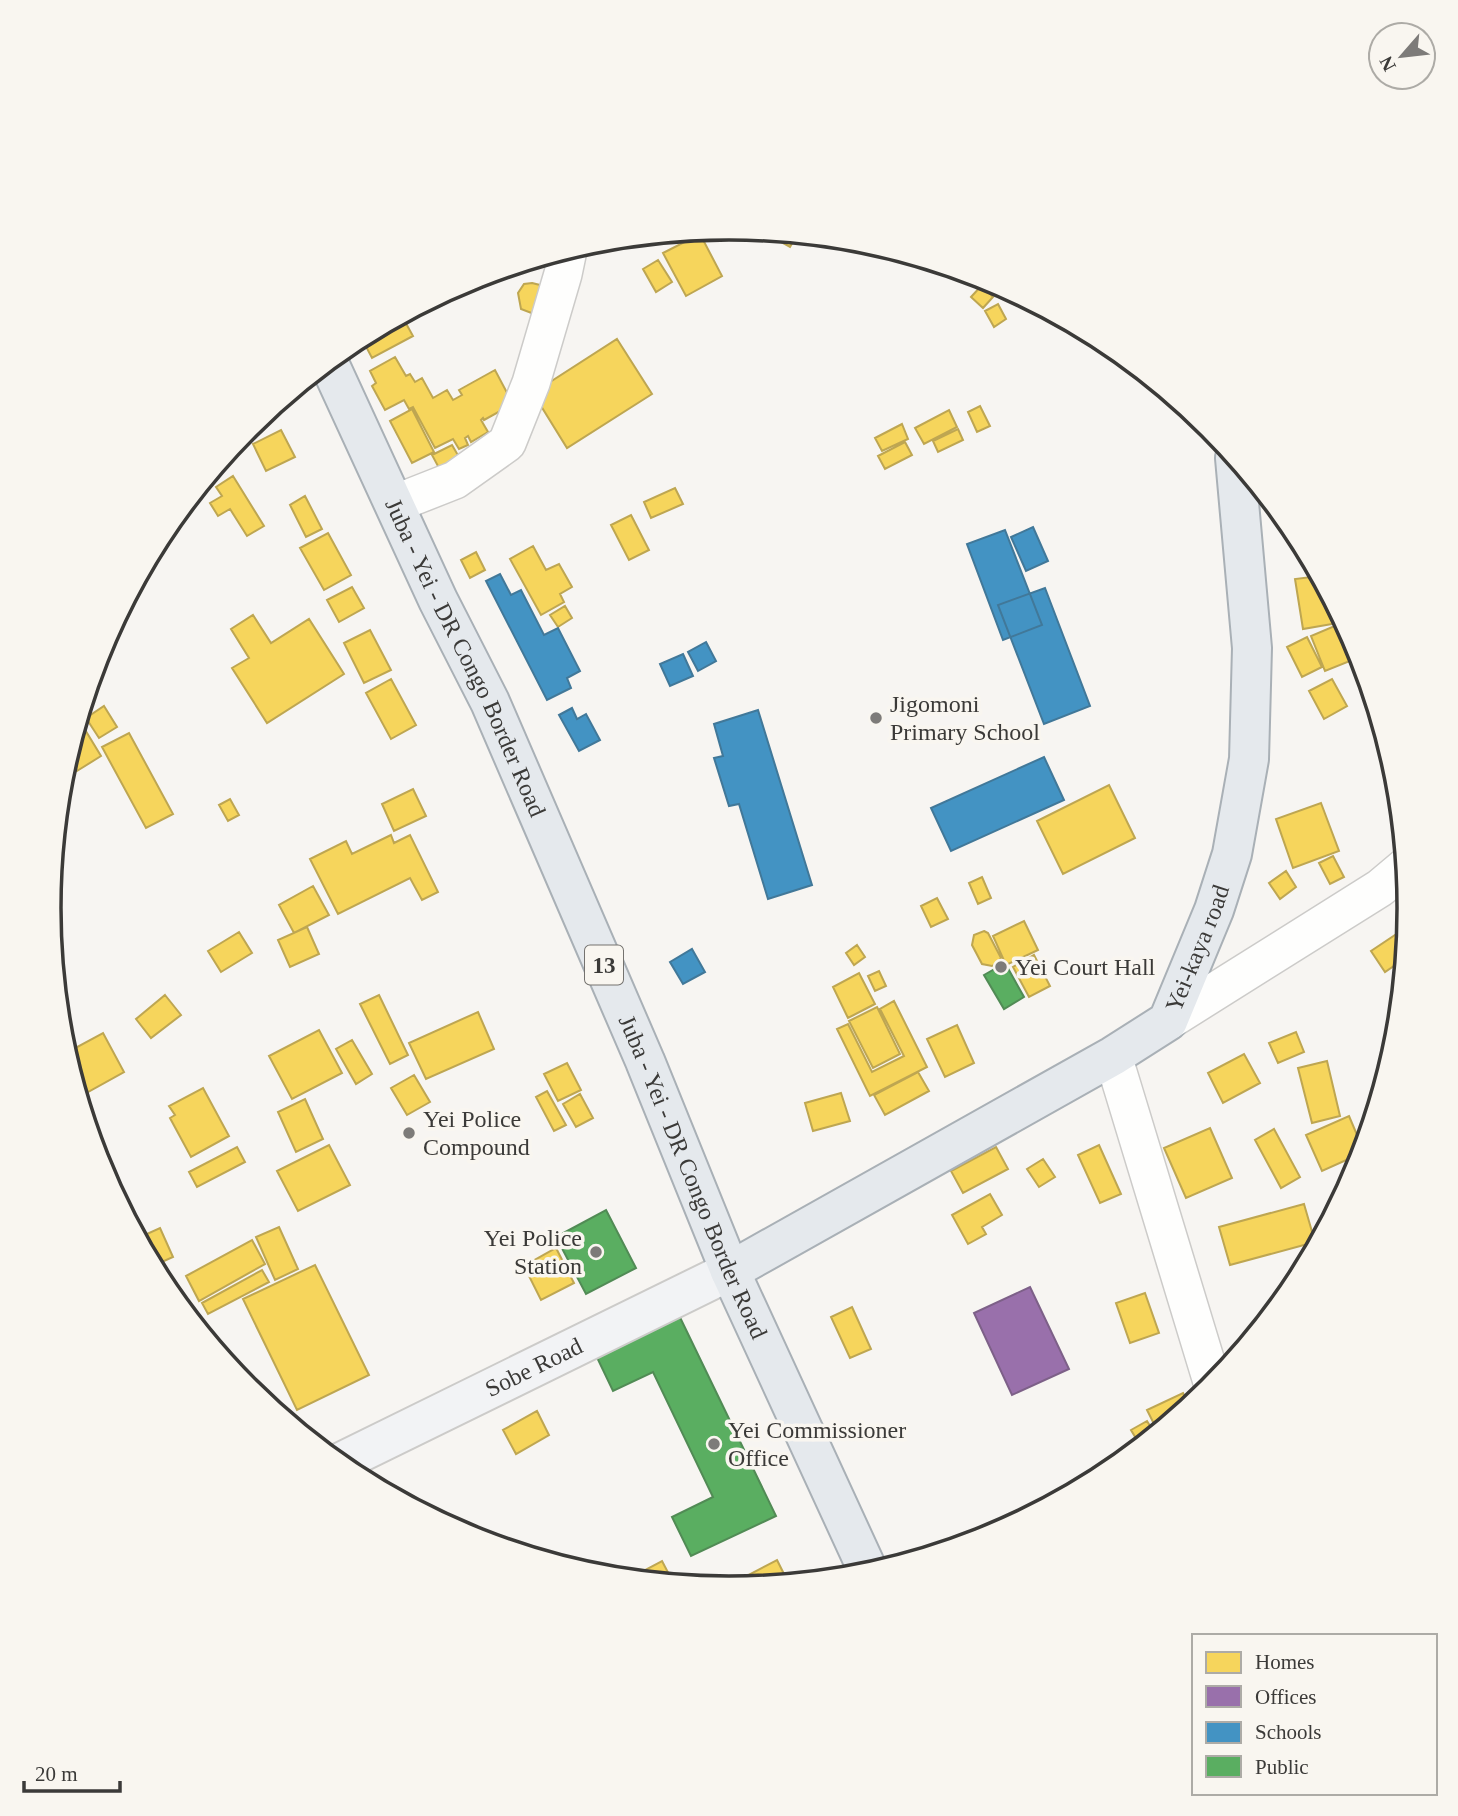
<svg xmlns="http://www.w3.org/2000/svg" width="1458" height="1816" viewBox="0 0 1458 1816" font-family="'Times New Roman',serif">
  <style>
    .homes { fill: #f6d55c; stroke: #bea651; stroke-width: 2 }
    .offices { fill: #9970ab; stroke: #7d6088; stroke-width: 2 }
    .schools { fill: #4393c3; stroke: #417899; stroke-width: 2 }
    .public { fill: #5aae61; stroke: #518b55; stroke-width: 2 }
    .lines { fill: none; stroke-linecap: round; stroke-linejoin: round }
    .street-casing { stroke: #cccbc9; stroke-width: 40 }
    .secondary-casing { stroke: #cccbc9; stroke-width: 42 }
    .primary-casing { stroke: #a9b0b6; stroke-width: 42 }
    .street { stroke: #fefefd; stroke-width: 37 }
    .secondary { stroke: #f2f3f5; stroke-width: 38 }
    .primary { stroke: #e5e9ed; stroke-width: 38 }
    .poi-dot { fill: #7d7b79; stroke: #f9f6f0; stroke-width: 2.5 }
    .labels { text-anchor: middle; stroke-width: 7; stroke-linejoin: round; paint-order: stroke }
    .shield { fill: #f9f6f0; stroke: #74726f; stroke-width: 2 }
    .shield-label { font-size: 23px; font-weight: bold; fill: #3b3a38 }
    .street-label { font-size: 24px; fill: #3b3a38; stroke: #f9f6f0 }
    .poi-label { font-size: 24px; fill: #3b3a38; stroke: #f9f6f0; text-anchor: start }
    .rim { fill: none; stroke: #3b3a38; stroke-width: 3.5 }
  </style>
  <rect width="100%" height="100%" fill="#f7f5f2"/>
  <path class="homes" d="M761 231 797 235 790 247Z
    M700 234 722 276 686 296 663 253Z
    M658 260 672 282 656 292 643 269Z
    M532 283 548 287 534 314 521 309 518 293 524 284Z
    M982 285 993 297 983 308 971 297Z
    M998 304 1006 319 994 327 985 311Z
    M403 318 413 336 372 358 361 337 379 328 380 330Z
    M617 339 652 394 567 448 533 393Z
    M395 357 406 376 410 374 415 382 422 378 433 398 447 390 453 400 462 395 459 390 495 370 513 404 484 420 483 418 481 420 488 432 471 442 468 436 465 438 468 445 459 449 453 439 435 448 413 407 409 409 404 400 385 410 372 386 376 383 370 371Z
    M980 406 990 426 977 432 968 412Z
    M412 409 434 452 412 463 390 421Z
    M949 410 957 427 924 444 915 428Z
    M902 424 908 439 882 451 875 438Z
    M958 429 963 440 938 452 933 441Z
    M281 430 295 457 266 471 253 444Z
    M905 442 912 455 885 469 878 456Z
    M452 445 459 457 439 468 432 455Z
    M233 476 264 526 247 536 230 509 218 516 210 503 222 496 216 487Z
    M675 488 683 504 651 518 644 502Z
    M305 496 322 529 306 537 290 505Z
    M631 515 649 550 629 560 611 525Z
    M328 533 351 575 324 590 300 548Z
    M533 546 546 570 559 564 572 587 560 594 564 602 541 615 510 559Z
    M476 552 485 570 470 578 461 560Z
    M1319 576 1335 607 1338 623 1303 629 1295 579Z
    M352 587 364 608 339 622 327 600Z
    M565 606 572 618 558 627 550 615Z
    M253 615 271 643 309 619 344 674 267 723 232 668 249 658 231 629Z
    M1344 622 1357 648 1360 657 1325 671 1311 636Z
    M370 630 391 670 364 683 344 643Z
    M1307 637 1322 667 1302 677 1287 647Z
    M391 679 416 725 391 739 366 693Z
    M1332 679 1347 706 1324 719 1309 691Z
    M104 706 117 727 99 738 86 718Z
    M1378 717 1388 751H1387L1373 719Z
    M84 728 101 756 77 771 68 757 75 734Z
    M129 733 173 814 146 828 102 747Z
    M1109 785 1135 838 1063 874 1037 821Z
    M413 789 426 816 394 831 382 804Z
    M230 799 239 815 228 821 219 805Z
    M1321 803 1339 851 1293 868 1276 819Z
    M391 835 394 843 410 835 438 892 422 900 410 878 338 914 310 859 346 841 352 854Z
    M1333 856 1344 877 1330 884 1319 863Z
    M1286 871 1296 887 1280 899 1269 883Z
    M982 877 991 898 978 904 969 883Z
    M313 886 329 915 294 933 279 905Z
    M937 898 948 919 931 927 921 906Z
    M1024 921 1038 950 1006 965 993 936Z
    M307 927 319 954 290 967 278 940Z
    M1407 927 1404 959 1385 972 1371 951Z
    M984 931 988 933 1001 958 997 963 992 966 982 964 972 945 974 935Z
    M239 932 252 953 221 972 208 951Z
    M857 945 865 957 854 965 846 953Z
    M1034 955 1050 986 1029 997 1013 967Z
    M879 971 886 986 875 991 868 976Z
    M859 973 875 1004 848 1018 833 987Z
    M165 995 181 1015 151 1038 136 1019Z
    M379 995 408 1055 390 1064 360 1004Z
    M894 1001 927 1067 870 1096 837 1029 848 1024 872 1072 904 1056 880 1009Z
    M877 1007 900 1054 873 1068 849 1021Z
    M478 1012 494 1049 426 1079 409 1043Z
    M957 1025 974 1063 945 1077 927 1039Z
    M319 1030 342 1073 292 1099 269 1056Z
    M1296 1032 1304 1052 1278 1063 1269 1043Z
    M103 1033 124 1072 79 1097 66 1053Z
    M352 1040 372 1074 356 1084 336 1049Z
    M1244 1054 1260 1083 1223 1103 1208 1073Z
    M1327 1061 1340 1116 1312 1123 1298 1068Z
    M567 1063 581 1090 558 1101 544 1074Z
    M918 1072 929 1091 885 1115 874 1095Z
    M414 1075 430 1102 407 1115 391 1088Z
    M203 1088 229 1136 191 1157 170 1118 175 1115 169 1106Z
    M547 1091 566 1125 554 1131 536 1097Z
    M841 1093 850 1121 813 1131 805 1103Z
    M580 1094 593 1118 576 1127 563 1104Z
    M305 1099 323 1139 296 1152 278 1112Z
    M1349 1116 1363 1149 1362 1153 1322 1171 1306 1135Z
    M1210 1128 1232 1178 1186 1198 1164 1148Z
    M1274 1129 1300 1177 1281 1188 1255 1140Z
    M329 1145 350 1185 298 1211 277 1171Z
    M1099 1145 1121 1194 1100 1203 1078 1155Z
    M237 1147 245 1162 197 1187 189 1172Z
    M996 1147 1008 1169 963 1193 951 1171Z
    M102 1151 130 1206 123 1210 101 1168 96 1154Z
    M1043 1159 1055 1177 1039 1187 1027 1169Z
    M990 1194 1002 1215 982 1227 986 1234 968 1244 952 1215Z
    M1304 1204 1315 1242 1230 1265 1219 1227Z
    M279 1227 298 1269 275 1280 256 1237Z
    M160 1228 173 1257 153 1266 138 1238Z
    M252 1240 265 1264 199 1301 186 1276Z
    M556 1248 574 1283 541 1300 524 1266Z
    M315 1265 369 1375 297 1410 243 1299Z
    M262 1270 269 1282 208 1314 202 1303Z
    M1145 1293 1159 1333 1130 1343 1116 1303Z
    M852 1307 871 1349 850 1358 831 1317Z
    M1183 1393 1189 1406 1158 1432 1147 1410Z
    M537 1411 549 1435 516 1454 503 1430Z
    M1147 1421 1155 1434 1140 1445 1131 1430Z
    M777 1560 788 1582 742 1587 739 1580Z
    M662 1561 673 1582 630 1578Z"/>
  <path class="offices" d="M1030 1287 1069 1369 1012 1395 974 1313Z"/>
  <path class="schools" d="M1033 527 1048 561 1026 571 1011 537Z
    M1005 530 1042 625 1003 640 967 544Z
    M500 574 511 595 521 590 544 635 558 628 580 671 567 678 571 688 547 700 486 581Z
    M1045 588 1090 706 1044 724 998 605Z
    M706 642 716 661 698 671 688 652Z
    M683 654 693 676 670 686 660 664Z
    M572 708 577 719 586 714 600 740 579 751 559 715Z
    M758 710 812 885 768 899 739 804 729 806 714 758 723 756 714 724Z
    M1044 757 1064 800 951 851 931 808Z
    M692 949 705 972 683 984 670 962Z"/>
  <path class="public" d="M1005 963 1024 997 1004 1009 984 975Z
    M606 1210 636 1268 586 1294 556 1237Z
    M675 1307 776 1516 691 1556 672 1517 713 1497 653 1372 613 1391 592 1347Z"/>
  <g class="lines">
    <defs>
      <path id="street" d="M394 504 455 480 507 443 531 383 563 274 568 250
        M1168 1021 1380 888 1405 867
        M1113 1056 1213 1385"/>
      <g id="secondary">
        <path id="s1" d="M339 1463 730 1271"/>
      </g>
      <g id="primary">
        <path id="s2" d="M328 361 438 600 490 702 645 1061 730 1271 869 1573"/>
        <path id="s3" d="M730 1271 1113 1056 1168 1021 1214 910 1232 854 1249 759 1252 648 1235 458"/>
      </g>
    </defs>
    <use href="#street" class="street-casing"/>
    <use href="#secondary" class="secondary-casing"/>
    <use href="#primary" class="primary-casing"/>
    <use href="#street" class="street"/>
    <use href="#secondary" class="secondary"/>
    <use href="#primary" class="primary"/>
  </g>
  <g class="poi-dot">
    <circle cx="876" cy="718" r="7"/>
    <circle cx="1001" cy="967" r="7"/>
    <circle cx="409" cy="1133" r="7"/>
    <circle cx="596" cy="1252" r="7"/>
    <circle cx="714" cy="1444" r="7"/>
  </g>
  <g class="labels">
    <rect class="shield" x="585" y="945.5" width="38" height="39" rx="5"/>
    <g class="shield-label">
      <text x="604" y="973">13</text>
    </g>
    <g class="street-label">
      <text dy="8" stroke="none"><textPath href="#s2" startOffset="327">Juba - Yei - DR Congo Border Road</textPath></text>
      <text dy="8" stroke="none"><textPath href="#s3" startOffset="583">Yei-kaya road</textPath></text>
      <text dy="8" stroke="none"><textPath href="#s2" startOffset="894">Juba - Yei - DR Congo Border Road</textPath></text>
      <text dy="8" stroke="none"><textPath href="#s1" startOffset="217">Sobe Road</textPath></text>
    </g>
    <g class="poi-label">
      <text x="890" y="712">Jigomoni<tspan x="890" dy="28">Primary School</tspan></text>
      <text x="1015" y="975">Yei Court Hall</text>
      <text x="423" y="1127">Yei Police<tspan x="423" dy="28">Compound</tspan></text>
      <text x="582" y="1246" text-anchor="end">Yei Police<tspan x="582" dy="28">Station</tspan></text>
      <text x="728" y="1438">Yei Commissioner<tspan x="728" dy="28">Office</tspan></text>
    </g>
  </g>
  <path d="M0 0H1458V1816H0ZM61 908a668 668 0 1 1 1336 0a668 668 0 1 1-1336 0Z" fill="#f9f6f0" fill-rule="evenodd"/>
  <path class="rim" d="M61 908a668 668 0 1 1 1336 0a668 668 0 1 1-1336 0Z"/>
  <rect x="1192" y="1634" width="245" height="161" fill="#f9f6f0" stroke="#adaba6" stroke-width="2"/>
  <rect x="1206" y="1652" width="35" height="21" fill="#f6d55c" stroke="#adaba6" stroke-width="2"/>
  <text x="1255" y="1669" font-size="21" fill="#3b3a38">Homes</text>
  <rect x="1206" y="1686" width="35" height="21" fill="#9970ab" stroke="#adaba6" stroke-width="2"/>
  <text x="1255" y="1704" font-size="21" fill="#3b3a38">Offices</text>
  <rect x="1206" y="1722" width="35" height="21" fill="#4393c3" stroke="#adaba6" stroke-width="2"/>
  <text x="1255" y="1739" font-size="21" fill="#3b3a38">Schools</text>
  <rect x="1206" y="1756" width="35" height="21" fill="#5aae61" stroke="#adaba6" stroke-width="2"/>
  <text x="1255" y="1774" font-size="21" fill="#3b3a38">Public</text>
  <g transform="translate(1402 56) rotate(242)"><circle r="33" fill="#f9f6f0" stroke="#adaba6" stroke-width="2"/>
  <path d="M0-5L12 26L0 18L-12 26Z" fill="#7d7b79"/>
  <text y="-10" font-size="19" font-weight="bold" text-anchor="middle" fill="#3b3a38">N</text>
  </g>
  <path d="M24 1781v10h96v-10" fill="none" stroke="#3b3a38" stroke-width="3.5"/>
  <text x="35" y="1781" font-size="21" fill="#3b3a38" stroke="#f9f6f0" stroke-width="5" paint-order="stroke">20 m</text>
</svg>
